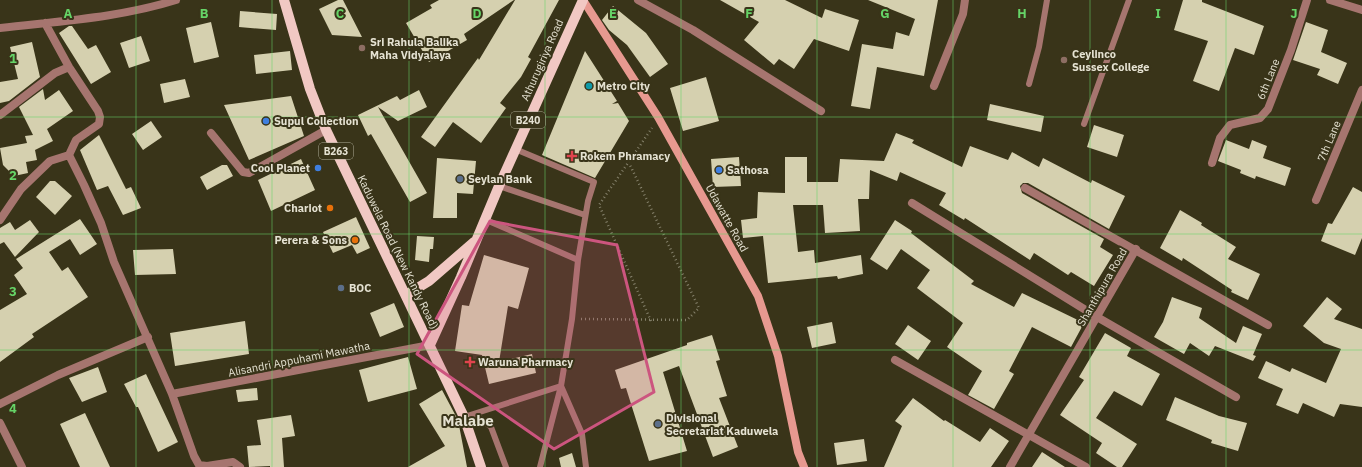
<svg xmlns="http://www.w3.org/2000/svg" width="1362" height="467" viewBox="0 0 1362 467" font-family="'IBM Plex Sans',sans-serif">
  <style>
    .building { fill: #d5d0af }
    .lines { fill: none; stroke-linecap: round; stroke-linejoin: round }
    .path { stroke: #85816b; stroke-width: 2.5; stroke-dasharray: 1 3; stroke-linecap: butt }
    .lane { stroke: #a6756f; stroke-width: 6 }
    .street { stroke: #a6756f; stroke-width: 8 }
    .secondary { stroke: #e79990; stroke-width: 8 }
    .primary { stroke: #f1c8c3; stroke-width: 10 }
    .marked { fill: #cc557f; fill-opacity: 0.2; stroke: #cc557f; stroke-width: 3; stroke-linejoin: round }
    .grid { fill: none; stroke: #66d467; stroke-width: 1; stroke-opacity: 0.55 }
    .education-dot { fill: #8d6e63; stroke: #393419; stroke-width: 1.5 }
    .culture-dot { fill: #0f9aa8; stroke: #393419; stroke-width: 1.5 }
    .shop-dot { fill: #3f7fe0; stroke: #393419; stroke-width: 1.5 }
    .health-dot { fill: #e0444e; stroke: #393419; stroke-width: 1.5 }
    .service-dot { fill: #5c6f8a; stroke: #393419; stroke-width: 1.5 }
    .food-dot { fill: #e8710a; stroke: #393419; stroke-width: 1.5 }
    .labels { text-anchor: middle; stroke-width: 4; stroke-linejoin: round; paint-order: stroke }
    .shield { fill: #393419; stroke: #b1ae9a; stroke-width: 1 }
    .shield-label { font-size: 10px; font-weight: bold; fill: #e5e2d2 }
    .poi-label { font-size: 11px; font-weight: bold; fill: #e5e2d2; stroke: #393419; text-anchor: start }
    .street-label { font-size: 11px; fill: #e5e2d2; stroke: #393419 }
    .district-label { font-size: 15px; font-weight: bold; fill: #e5e2d2; stroke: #393419 }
    .grid-label { font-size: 13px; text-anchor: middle; font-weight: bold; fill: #66d467; stroke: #393419; stroke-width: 4; stroke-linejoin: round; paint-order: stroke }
  </style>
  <rect width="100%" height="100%" fill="#393419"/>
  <path class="building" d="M338 0H343L362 37 332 35 319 9Z
    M439 0H514L464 34 467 40 429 62 406 23 432 8 430 5Z
    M515 0H559L528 57 531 59 521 77 500 103 506 108 481 143 453 122 435 147 421 137 478 58 479 60Z
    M720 0H785L822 18 825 9 859 20 849 51 814 39 794 69 779 59 774 65 744 40 759 22Z
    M868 0H938L924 76 877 67 870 109 851 106 862 44 893 49 896 32 909 36 915 19Z
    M1183 0H1202V2L1264 26 1254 55 1235 48 1219 91 1193 81 1208 41 1174 30Z
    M613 6 646 33 668 64 650 77 627 45 609 30 602 20Z
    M240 11 277 14 276 30 239 27Z
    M211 22 219 57 194 63 186 28Z
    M1306 22 1328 30 1321 52 1347 63 1338 84 1317 75 1320 69 1293 60Z
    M69 26H72L88 49 96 45 111 72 91 84 59 33Z
    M141 36 150 61 129 68 120 43Z
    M32 42 40 77 9 101 0 103V82L18 79 10 47Z
    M290 51 292 70 256 74 254 55Z
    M585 51 617 101 612 104 618 103 629 121 595 178 542 155Z
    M706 77 719 121 683 131 670 88Z
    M185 79 190 97 164 103 160 84Z
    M43 89 45 100 59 90 73 111 47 129 53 141 35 150 37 160 26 162 28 173 14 176 3 165 0 148 27 143 25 136 33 135 19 107Z
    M419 90 427 107 398 121 378 107 427 193 410 202 371 134 368 136 358 115 397 96 400 100Z
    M291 96 304 136 249 160 224 105Z
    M990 104 1044 116 1041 132 987 120Z
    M151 121 162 137 143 150 132 134Z
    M1094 125 1124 135 1117 157 1087 147Z
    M896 133 914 140 912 143 962 167 970 146 1008 160 1012 152 1039 167 1043 158 1091 183 1092 180 1125 196 1109 229 1028 183H1023L1020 186 1022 193 1104 239 1100 247 1113 255 1094 286 1071 272 1068 275 1034 253 1030 260 965 218 964 220 939 205 946 193 900 172 897 181 870 170 869 199H858L860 231 825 233 823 205H793L798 252 814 250 815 263 861 255 863 274 838 279 837 276 768 283 763 236 743 238 741 220 757 218 758 192 785 193V157H807V182H838L840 159 884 161Z
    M99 135 126 189 131 187 141 208 123 215 108 186 97 190 80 150Z
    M1226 140 1249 149 1252 140 1267 146 1263 158 1291 168 1285 186 1256 176 1255 179 1240 173 1241 170 1218 161Z
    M739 157 741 186 713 187 711 159Z
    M437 158 476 161 473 194 457 193V218H433Z
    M301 159 315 190 271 211 258 180Z
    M222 165H227L233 176 207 190 200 177Z
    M50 181H55L72 196 55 215 36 197Z
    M1353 187 1362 192V238L1355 255 1321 241 1328 223 1332 224Z
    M1180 210 1202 223 1201 225 1236 247 1228 259 1260 274 1248 300 1231 292 1232 290 1183 258 1182 261 1160 248Z
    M356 217 370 248 357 254 352 245 333 253 323 232Z
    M80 219 97 244 80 255 70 239 49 252 62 271 68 267 88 297 32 334 34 337 0 362V310L27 294 14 275 23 268 16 259Z
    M30 220 39 232 15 257 4 242 0 244V228L10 222 15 230Z
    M895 220 912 231 911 233 974 281 971 284 1014 307 1022 293 1084 323 1071 347 1032 327 1009 371 1014 374 994 409 968 395 982 371 947 347 963 323 917 288 930 270 901 249 887 270 870 259Z
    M417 236 434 237 433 249H430L429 262 415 260Z
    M173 249 176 274 135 275 133 250Z
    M484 255 529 268 518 309 508 306 499 362 532 354 536 373 489 384 482 355 455 351 462 305 469 306Z
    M1172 297 1202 308 1199 318 1236 343 1243 326 1262 334 1253 355 1256 356 1253 361 1215 346 1209 356 1190 343 1184 354 1154 337 1163 322Z
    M1327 297 1342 309 1334 319 1362 329V407L1340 404 1334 417 1303 403 1298 414 1276 405 1283 389 1258 378 1266 361 1290 372 1292 368 1326 383 1341 349 1324 343 1303 326Z
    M394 303 404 327 380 337 370 313Z
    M245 321 249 354 175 366 170 333Z
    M832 322 836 343 812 348 807 327Z
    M908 325 931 341 918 360 895 344Z
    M1105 333 1131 348 1127 356 1160 374 1142 406 1114 391 1096 418 1137 444 1122 467H1117L1096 453 1102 443 1060 415 1084 380 1079 377Z
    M712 335 720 360 716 361 727 396 719 398 738 447 713 457 679 366 663 372 687 451 649 461 626 388 621 389 615 370 687 345V343Z
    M408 357 417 389 368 402 359 370Z
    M98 367 107 392 82 402 69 378Z
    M146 374 178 442 158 452 138 407H136L124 384Z
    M257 388 258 400 238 402 236 390Z
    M442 390 458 420 467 467H408L445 446 419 404Z
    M1175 397 1219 416 1247 423 1238 451 1211 443 1212 440 1166 420Z
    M913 398 944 421 945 420 980 442 990 428 1009 441 991 467H884L902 426 895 421Z
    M85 413 110 467H80L60 424Z
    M291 415 295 436 282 438 284 467H270V466L249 467 247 446 261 445 257 420Z
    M864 439 867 461 837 465 834 443Z
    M1042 452 1065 467H1032Z
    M572 453 576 467H561L559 458Z"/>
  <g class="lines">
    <path class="path" d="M581 319 687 320 699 308 629 163
      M651 321 599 205 652 128"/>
    <path class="lane" d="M1029 84 1039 47 1047 0
      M1084 124 1129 0
      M499 186 585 215
      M484 219 578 260 588 201 594 182 515 149
      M578 260 572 319 561 386 582 434 586 467
      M476 415 491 427 506 467
      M464 417 561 386
      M540 467 561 386"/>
    <path class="street" d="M638 0 693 30 821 111
      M1330 0 1362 10
      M0 28C59 21 119 18 176 0
      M934 86 963 14 965 0
      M0 115 55 73 69 67
      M211 133 243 172 249 173 326 130
      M69 155 84 185 101 223 114 262 172 394 194 456 199 465 207 466 233 462 240 467
      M1212 163 1220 138 1230 125 1260 118 1268 109 1291 50 1307 0
      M1025 188 1268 325
      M1316 200 1362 90
      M912 203 1097 317 1236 397
      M0 220 21 189 50 161 69 155 76 140 99 124 100 117 98 111 69 67 45 23
      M895 360 1086 467
      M172 394 430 345
      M0 404 58 375 148 337
      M0 423 22 467
      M1010 467 1136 249"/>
    <path class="secondary" d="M583 0 658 117 758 296 778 356 798 452 804 467"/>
    <path class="primary" d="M284 0 310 89 326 130 464 417 481 467
      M406 295 429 281 474 242
      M430 345 461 277 499 186 583 0"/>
  </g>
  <path class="marked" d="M490 221 617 245 654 392 554 449 417 354Z"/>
  <path class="grid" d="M136 0V467M272 0V467M409 0V467M545 0V467M681 0V467M817 0V467M953 0V467M1090 0V467M1226 0V467M0 117H1362M0 234H1362M0 350H1362"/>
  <g class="education-dot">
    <circle cx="362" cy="48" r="4"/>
    <circle cx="1064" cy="60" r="4"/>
  </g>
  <circle class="culture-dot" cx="589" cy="86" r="4"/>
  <g class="shop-dot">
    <circle cx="266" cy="121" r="4"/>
    <circle cx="318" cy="168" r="4"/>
    <circle cx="719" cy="170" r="4"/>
  </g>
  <g class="health-dot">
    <path d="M570 150h4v4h4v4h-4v4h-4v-4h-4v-4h4z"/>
    <path d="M468 356h4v4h4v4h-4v4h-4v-4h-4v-4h4z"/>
  </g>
  <g class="service-dot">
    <circle cx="460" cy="179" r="4"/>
    <circle cx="341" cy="288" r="4"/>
    <circle cx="658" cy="424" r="4"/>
  </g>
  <g class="food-dot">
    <circle cx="330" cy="208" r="4"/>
    <circle cx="355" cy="240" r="4"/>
  </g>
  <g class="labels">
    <g class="shield">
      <rect x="511" y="112" width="34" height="16" rx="3"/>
      <rect x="319" y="143" width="34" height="16" rx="3"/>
    </g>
    <g class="shield-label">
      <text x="528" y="124">B240</text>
      <text x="336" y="155">B263</text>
    </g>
    <g class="poi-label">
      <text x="370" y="46">Sri Rahula Balika<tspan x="370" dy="13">Maha Vidyalaya</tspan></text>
      <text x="1072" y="58">Ceylinco<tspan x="1072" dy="13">Sussex College</tspan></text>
      <text x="597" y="90">Metro City</text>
      <text x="274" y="125">Supul Collection</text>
      <text x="580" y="160">Rokem Phramacy</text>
      <text x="310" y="172" text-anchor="end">Cool Planet</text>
      <text x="727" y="174">Sathosa</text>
      <text x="468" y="183">Seylan Bank</text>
      <text x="322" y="212" text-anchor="end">Chariot</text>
      <text x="347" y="244" text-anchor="end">Perera &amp; Sons</text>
      <text x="349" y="292">BOC</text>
      <text x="478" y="366">Waruna Pharmacy</text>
      <text x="666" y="422">Divisional<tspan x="666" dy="13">Secretariat Kaduwela</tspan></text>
    </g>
    <g class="street-label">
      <text transform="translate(542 60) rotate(-66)" y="4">Athurugiriya Road</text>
      <text transform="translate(1268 79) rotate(-68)" y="4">6th Lane</text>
      <text transform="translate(1329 141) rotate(-67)" y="4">7th Lane</text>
      <text transform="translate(727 218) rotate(61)" y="4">Udawatte Road</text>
      <text transform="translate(398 252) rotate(64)" y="4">Kaduwela Road (New Kandy Road)</text>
      <text transform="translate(1102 287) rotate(-60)" y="4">Shanthipura Road</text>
      <text transform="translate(299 359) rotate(-11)" y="4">Alisandri Appuhami Mawatha</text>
    </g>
    <g class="district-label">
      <text x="468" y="426">Malabe</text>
    </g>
  </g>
  <g class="grid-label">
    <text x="68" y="18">A</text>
    <text x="204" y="18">B</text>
    <text x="340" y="18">C</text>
    <text x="477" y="18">D</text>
    <text x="613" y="18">E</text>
    <text x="749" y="18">F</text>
    <text x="885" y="18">G</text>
    <text x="1022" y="18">H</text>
    <text x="1158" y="18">I</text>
    <text x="1294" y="18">J</text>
    <text x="13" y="63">1</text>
    <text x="13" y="180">2</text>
    <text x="13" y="296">3</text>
    <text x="13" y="413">4</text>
  </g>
</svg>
